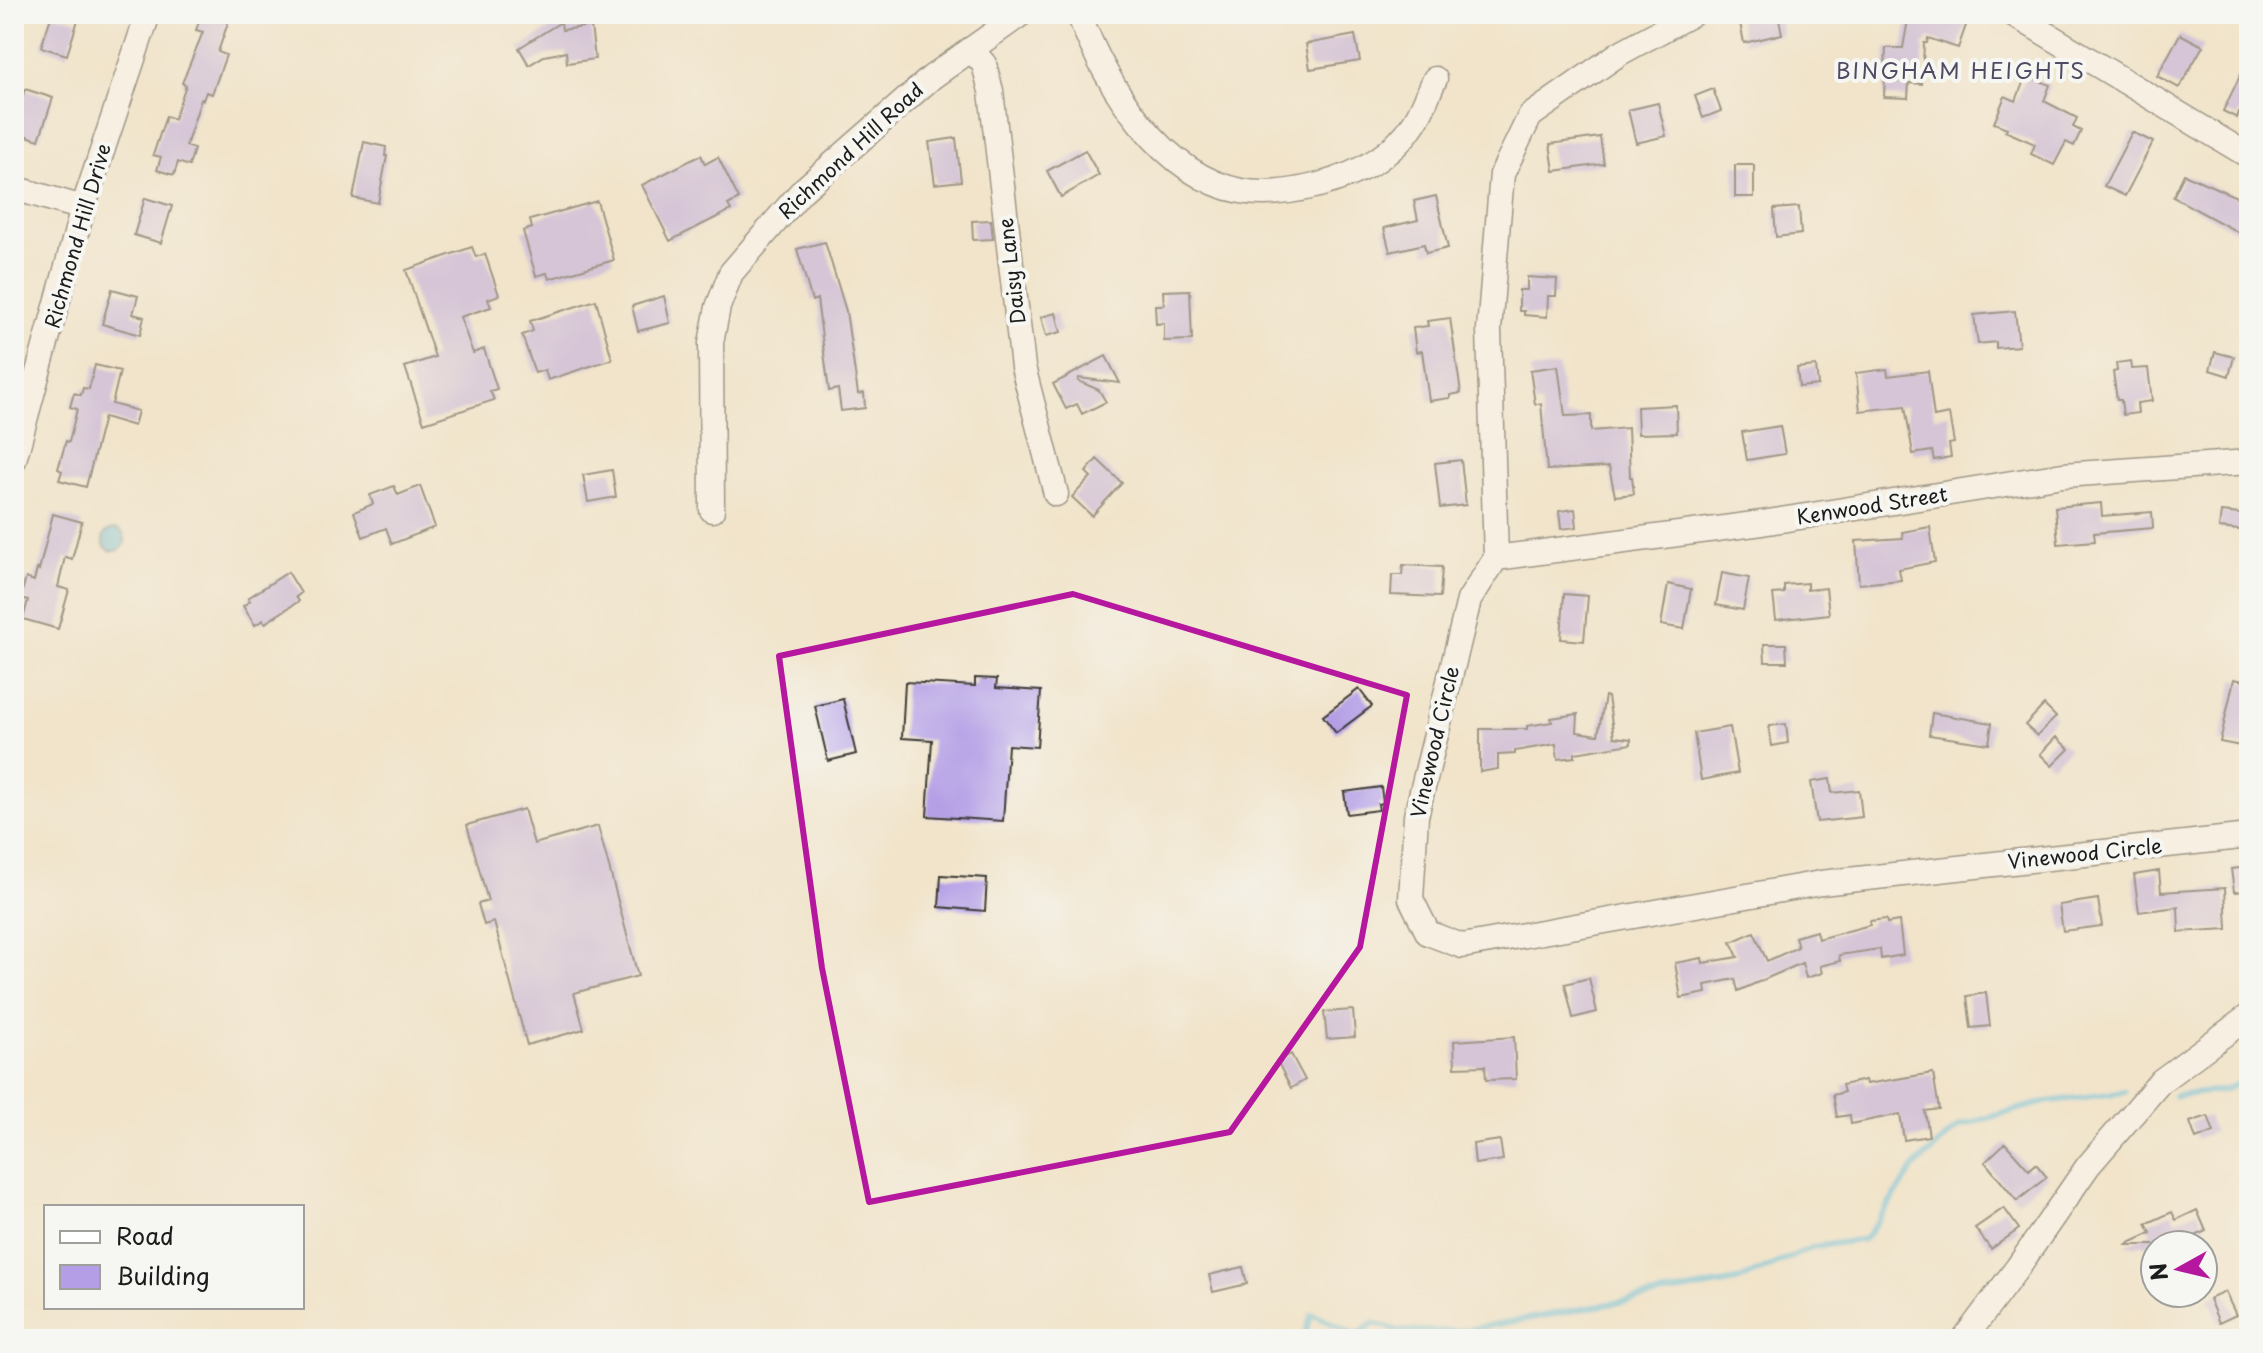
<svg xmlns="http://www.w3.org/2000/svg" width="2263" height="1353" viewBox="0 0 2263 1353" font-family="'Playpen Sans',sans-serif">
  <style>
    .water { fill: #61bedf; stroke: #3e6d7e; stroke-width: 2 }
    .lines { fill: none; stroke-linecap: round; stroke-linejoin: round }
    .stream { stroke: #61bedf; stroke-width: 6 }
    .building { fill: #b49fe6 }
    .minor-casing { stroke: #3c3a36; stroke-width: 27 }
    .minor { stroke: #fff; stroke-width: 24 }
    .marked { fill: none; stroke: #b5179e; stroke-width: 6; stroke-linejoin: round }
    .labels { text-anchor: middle; stroke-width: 8; stroke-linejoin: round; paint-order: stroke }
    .street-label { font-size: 20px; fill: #1c1c1c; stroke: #f6f6f2 }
    .neighbourhood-label { font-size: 22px; letter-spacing: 2px; fill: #514a63; stroke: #f6f6f2 }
  </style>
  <rect width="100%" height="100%" fill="#f6f6f2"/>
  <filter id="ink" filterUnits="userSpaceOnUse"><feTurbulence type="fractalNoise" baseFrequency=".0125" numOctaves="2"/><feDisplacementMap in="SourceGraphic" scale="16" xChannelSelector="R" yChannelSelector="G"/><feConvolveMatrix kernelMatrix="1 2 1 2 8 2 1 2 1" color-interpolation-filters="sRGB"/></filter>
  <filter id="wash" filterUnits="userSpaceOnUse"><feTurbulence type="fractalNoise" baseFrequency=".006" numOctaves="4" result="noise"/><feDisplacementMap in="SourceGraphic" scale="32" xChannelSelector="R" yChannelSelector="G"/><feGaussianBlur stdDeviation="1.8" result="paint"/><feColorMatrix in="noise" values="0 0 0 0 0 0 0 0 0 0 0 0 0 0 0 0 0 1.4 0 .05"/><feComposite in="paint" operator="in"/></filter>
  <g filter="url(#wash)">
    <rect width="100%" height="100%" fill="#f1e4cb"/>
    <path class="water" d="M103 540a11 11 0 1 1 22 0a11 11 0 1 1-22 0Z"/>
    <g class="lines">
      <path class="stream" d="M2175 1096 2224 1090 2249 1079
        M1233 1339 1303 1338 1312 1314 1357 1335 1374 1323 1400 1331H1460L1737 1281 1813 1247 1865 1239 1915 1166 1959 1126 2045 1102 2125 1092"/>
    </g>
    <g id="blocks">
      <path class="building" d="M52 14 78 20 67 55 41 47Z
        M202 14H231L218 52 226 55 212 94 206 92 203 100 201 99 186 146 194 149 189 166 178 162 174 175 157 170 161 157 153 155 166 116 174 119 186 85 182 83 203 32 196 30Z
        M1758 14H1778L1782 34 1744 43 1739 18Z
        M1909 14 1945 17 1946 14H1970L1958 48 1928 38 1927 43H1924L1922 84 1909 83 1908 98 1884 97 1886 48H1903Z
        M561 22 562 30 591 26 595 59 567 63 566 52 544 56 529 65 519 48Z
        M2180 34 2203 46 2179 88 2157 76Z
        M1355 35 1360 61 1310 69 1306 44Z
        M2249 57V117L2239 112 2237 118 2223 111Z
        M2026 75 2050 85 2044 101 2077 118 2073 127 2081 131 2074 146 2066 142 2054 165 2031 154 2035 144 2005 131 2007 128 1994 123 2005 96 2016 101Z
        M25 89 53 98 39 140 14 132V112L17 113Z
        M1713 89 1721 111 1703 118 1695 96Z
        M1658 103 1666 136 1636 143 1628 110Z
        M2132 132 2153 142 2125 196 2104 186Z
        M1600 137 1604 164 1554 171 1550 144Z
        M956 138 961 181 935 184 929 142Z
        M364 142 386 147 385 156H387L378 203 353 198Z
        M1085 150 1099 175 1061 197 1047 171Z
        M701 155 705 164 718 157 739 199 728 205 731 210 670 241 642 185Z
        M1735 165H1754V197H1735Z
        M2184 174 2248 202 2243 213 2249 215V223L2243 235 2173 197Z
        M1436 196 1448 248 1426 253 1424 244 1390 252 1384 228 1418 220 1414 201Z
        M145 198 172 206 161 243 134 235Z
        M597 201 614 260 549 279 547 273 536 276 523 231 532 228 530 220Z
        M1799 207 1801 234 1776 237 1774 209Z
        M991 220 993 239 973 240 972 221Z
        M825 242 846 311 858 394 864 393 865 408 841 411 838 389 829 391 817 299 812 301 797 249Z
        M472 247 476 257 485 254 499 295 488 299 491 307 460 317 473 353 484 349 497 389 490 391 494 400 424 423 405 367 435 357 406 270Z
        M1527 277 1557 279 1556 296H1548L1547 317 1524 315V311H1519V290H1527Z
        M112 289 138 296 133 314 144 317 140 335 102 324Z
        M1190 290 1192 340 1164 341V323L1156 324 1155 305H1164L1163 291Z
        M664 296 670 323 638 331 632 306Z
        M596 300 612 359 548 380 545 370 535 373 522 335 533 331 530 321Z
        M2015 311 2019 346 1996 348V342L1978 344 1974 315Z
        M1056 313 1061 332 1046 336 1041 317Z
        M1450 318 1461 393 1450 395V398L1429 401 1422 351 1416 352 1413 328 1428 326 1427 321Z
        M2215 352 2234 357 2229 376 2210 370Z
        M1106 356 1120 383 1079 378 1078 381 1099 390 1106 402 1082 414 1077 404 1066 409 1053 384Z
        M2131 361 2132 369 2148 368 2152 401 2137 403 2138 413 2123 415 2121 400H2117L2113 372 2117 371 2116 363Z
        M95 365 120 371 112 404 138 411 134 426 104 417 86 487 59 480 62 471 58 469 66 441 69 442 77 409 70 407 74 393 81 395 83 388 89 389Z
        M1558 366 1565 416 1591 415V431L1628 428 1630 477H1632L1634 494 1615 496 1609 467 1547 470 1541 404H1535L1530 370Z
        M1816 366 1818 385 1799 387 1797 368Z
        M1887 369 1888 376 1928 371 1934 417 1949 414 1954 443 1949 444 1951 457 1934 460 1932 451 1913 454 1905 406 1860 411 1856 373Z
        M1676 405 1677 433 1638 434 1637 407Z
        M1780 426 1785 454 1747 460 1742 432Z
        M1097 459 1122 483 1092 516 1072 497 1091 477 1086 472Z
        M1461 460 1466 505 1440 508 1435 463Z
        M612 470 616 497 588 502 583 475Z
        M394 486 398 495 420 486 435 527 392 544 386 528 363 537 354 512 373 504 370 495Z
        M2101 503 2102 516 2152 512 2153 528 2094 533 2095 541 2058 544 2055 507Z
        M1575 509 1577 527 1561 529 1559 511Z
        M2221 512 2249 515V531L2219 528Z
        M53 514 82 522 72 559 65 557 58 587 69 590 58 629 23 619 28 600 20 598 26 578 34 581 37 569 39 570Z
        M1930 527 1935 562 1899 569 1901 580 1859 584 1856 541 1903 538 1902 532Z
        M1403 565 1442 567 1440 597 1391 595 1392 575H1402Z
        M288 572 301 593 296 597 299 601 265 623 263 620 255 625 243 606 250 601 248 598Z
        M1722 573 1749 578 1743 610 1716 605Z
        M1807 583V590L1826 588 1829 614 1776 620 1773 594 1784 593V585Z
        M1668 584 1691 589 1684 629 1661 625Z
        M1564 594 1588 596 1584 641 1561 639Z
        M1764 644H1786L1787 662H1765Z
        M975 678 997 679 996 688 1041 691 1037 747 1008 745 1003 821 927 816 932 740 902 738 905 682 975 686Z
        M2234 679 2249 682V734L2246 747 2220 742Z
        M1359 689 1372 706 1336 733 1323 716Z
        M1605 696 1608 697 1614 737 1631 739V744L1575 753V757L1558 759 1556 744 1515 751V754L1498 755V769L1480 772V729H1527V726L1552 722 1551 718 1578 714 1577 732 1598 735Z
        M843 699 856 754 828 761 815 706Z
        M2044 705 2056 717 2037 736 2025 725Z
        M1932 713 1992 723 1989 744 1929 735Z
        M1786 724 1788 743 1772 746 1769 726Z
        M1730 727 1738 773 1701 780 1694 733Z
        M2056 737 2069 749 2052 766 2040 754Z
        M1830 779 1832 793 1859 790 1862 817 1817 822 1811 782Z
        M1381 787 1383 803 1378 804 1379 810 1347 814 1344 792Z
        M524 809 534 844 598 826 638 976 574 993 584 1029 527 1045 494 922 484 925 478 904 488 901 467 825Z
        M2249 867V891L2234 892 2231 869Z
        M2159 871 2161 892 2225 888 2227 929 2179 932 2178 907 2139 912 2134 875Z
        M941 875 987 878 985 911 939 907Z
        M2098 899 2102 926 2063 931 2059 905Z
        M1886 919 1887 923 1899 921 1903 955 1881 959 1880 949 1839 955 1840 961 1820 966 1822 973 1806 978 1802 963 1738 991 1735 979 1705 985 1706 993 1681 998 1675 963 1702 958 1703 963 1738 957 1731 942 1754 932 1767 961 1798 947 1795 937 1816 931 1818 939 1870 925V921Z
        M1589 978 1597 1012 1573 1018 1565 984Z
        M1986 993 1990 1026 1971 1028 1967 996Z
        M1353 1010 1355 1037 1327 1039 1324 1012Z
        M1514 1037 1516 1079 1486 1080 1485 1066 1455 1067 1454 1041Z
        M1291 1054 1305 1080 1291 1088 1277 1061Z
        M1933 1073 1939 1109 1925 1111 1929 1136 1904 1140 1900 1114 1851 1124 1850 1115 1837 1117 1833 1095 1844 1092 1842 1085 1865 1080 1866 1084Z
        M2208 1116 2214 1132 2196 1139 2190 1122Z
        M1500 1140 1503 1160 1475 1164 1473 1144Z
        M2005 1143 2029 1170 2036 1164 2047 1177 2017 1201 1985 1162Z
        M2004 1208 2019 1229 1991 1249 1975 1228Z
        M2197 1210 2206 1231 2177 1245H2125L2151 1233 2146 1224 2172 1212 2176 1220Z
        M1243 1267 1247 1284 1213 1292 1209 1275Z
        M2225 1292 2236 1315 2219 1323 2209 1299Z"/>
    </g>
  </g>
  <g filter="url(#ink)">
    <use href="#blocks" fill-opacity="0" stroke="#3c3a36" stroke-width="2"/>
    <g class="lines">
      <defs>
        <path id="minor" d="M1079 14C1105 84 1162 176 1241 191 1266 196 1295 191 1319 185 1356 175 1393 156 1414 123 1423 110 1428 93 1435 79
          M1692 14 1620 53 1530 116 1502 174 1489 330 1496 558 1469 600 1416 816 1411 899 1428 933 1462 946 1821 883 2249 836
          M2013 14 2249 156
          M971 49 984 64 991 91 1023 367 1056 494
          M14 188 83 208
          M14 460 83 208 148 14
          M712 510 711 343 718 307 731 273 802 191 932 77 1021 14
          M1496 558 1762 523 2063 475 2249 462
          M1964 1339 2018 1267 2088 1166 2161 1081 2249 1016"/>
      </defs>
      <use href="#minor" class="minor-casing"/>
      <use href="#minor" class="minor"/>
    </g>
  </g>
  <path d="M0 0H2263V1353H0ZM1073 594 1407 695 1360 947 1230 1132 869 1202 822 968 779 656Z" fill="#f1e4cb" fill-opacity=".55" fill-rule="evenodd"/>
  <path class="marked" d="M1073 594 1407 695 1360 947 1230 1132 869 1202 822 968 779 656Z"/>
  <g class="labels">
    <g class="street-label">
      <text transform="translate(851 151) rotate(-43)" y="7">Richmond Hill Road</text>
      <text transform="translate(78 236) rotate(-74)" y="7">Richmond Hill Drive</text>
      <text transform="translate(1012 271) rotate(-97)" y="7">Daisy Lane</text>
      <text transform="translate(1872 506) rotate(-9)" y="7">Kenwood Street</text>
      <text transform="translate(1435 742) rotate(-77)" y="7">Vinewood Circle</text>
      <text transform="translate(2085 854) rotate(-6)" y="7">Vinewood Circle</text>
    </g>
    <g class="neighbourhood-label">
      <text x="1961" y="79">BINGHAM HEIGHTS</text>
    </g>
  </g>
  <rect width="2263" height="1353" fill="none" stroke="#f6f6f2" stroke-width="48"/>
  <rect x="44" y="1205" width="260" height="104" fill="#f6f6f2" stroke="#9f9f9c" stroke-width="2"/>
  <rect x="60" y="1231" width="40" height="12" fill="#ffffff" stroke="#9f9f9c" stroke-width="2"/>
  <text x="116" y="1245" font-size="24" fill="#1c1c1c">Road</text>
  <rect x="60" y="1265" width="40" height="24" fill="#b49fe6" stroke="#9f9f9c" stroke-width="2"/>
  <text x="116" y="1285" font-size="24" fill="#1c1c1c">Building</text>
  <g transform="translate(2179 1269) rotate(262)"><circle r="38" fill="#f6f6f2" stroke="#9f9f9c" stroke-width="2"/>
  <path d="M0-6L14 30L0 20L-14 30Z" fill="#b5179e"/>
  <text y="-12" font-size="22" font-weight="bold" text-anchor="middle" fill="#1c1c1c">N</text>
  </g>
</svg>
